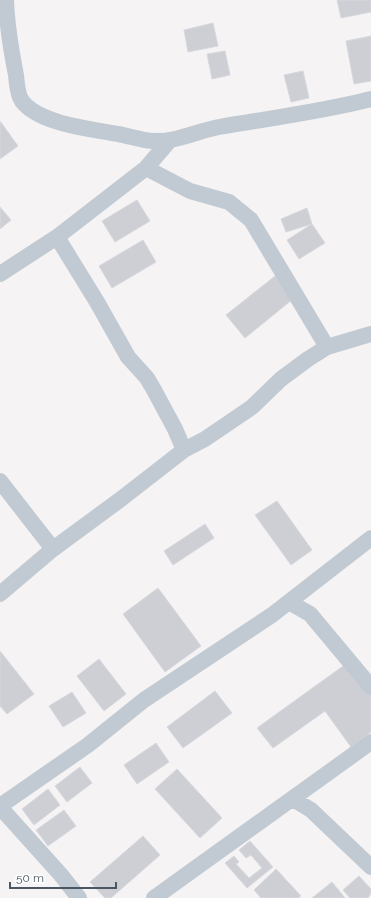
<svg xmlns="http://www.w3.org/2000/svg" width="371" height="898" viewBox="0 0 371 898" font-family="Raleway,sans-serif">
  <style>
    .building { fill: #cdcfd5; stroke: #d7d9de }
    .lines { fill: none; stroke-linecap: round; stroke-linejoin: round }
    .minor { stroke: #c1cad2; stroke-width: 16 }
  </style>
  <rect width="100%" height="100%" fill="#f5f3f3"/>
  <path class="building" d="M337 0H371V12L341 18Z
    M213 23 218 46 188 52 184 30Z
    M371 36V81L354 84 346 41Z
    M225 51 230 75 212 79 207 54Z
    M303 71 309 98 291 102 284 75Z
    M0 121 18 146 0 159Z
    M137 200 150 221 115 242 102 221Z
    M0 207 11 220 0 229Z
    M307 208 312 224 286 232 281 219Z
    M312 224 325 243 299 259 287 240Z
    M143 240 156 262 112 288 99 266Z
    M275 276 293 299 245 338 226 315Z
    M277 501 312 550 291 565 255 515Z
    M205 524 214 538 173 565 164 551Z
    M158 588 201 646 165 672 123 614Z
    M0 651 34 694 7 714 0 706Z
    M99 659 126 694 104 711 77 676Z
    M350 661 371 690V732L351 747 325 711 273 748 257 728Z
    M215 691 232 713 183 748 167 727Z
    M72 692 86 713 63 727 49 706Z
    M156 743 169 762 137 784 124 765Z
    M80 767 92 783 67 802 55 786Z
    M177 769 222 818 200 838 155 789Z
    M48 789 60 805 34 825 22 809Z
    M64 810 76 826 48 846 36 830Z
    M143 836 160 855 111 898H105L90 882Z
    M250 841 273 867 247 888 225 863 234 856 239 862 236 864 249 878 262 868 251 855 246 858 239 850Z
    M276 869 301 896 298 898H261L254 890Z
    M359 876 371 889V893L368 898H350L343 890Z
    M332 882 345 898H312Z"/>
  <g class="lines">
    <path class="minor" d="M6 0C7 25 11 50 16 75 17 83 17 94 22 101 39 124 92 129 118 134 130 136 142 141 154 141 177 142 197 131 219 127 270 118 321 112 371 99
      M146 168 190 191 229 202 251 220 327 347
      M57 237 97 302 128 357 147 378 154 390 175 429 184 450
      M0 274 57 237 146 168 170 140
      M0 481 53 549
      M0 594 53 549 121 499 184 450 205 439 252 407 281 379 308 359 327 347 371 334
      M289 602 310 614 371 687
      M293 799 311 810 371 867
      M0 806 88 745 144 700 272 615 371 538
      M0 807 61 875 79 898
      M154 898 371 742"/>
  </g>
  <path d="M10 882v6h106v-6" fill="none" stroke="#4a5661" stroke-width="2"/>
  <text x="16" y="882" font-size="12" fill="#4a5661" stroke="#ffffff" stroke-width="3" paint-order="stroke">50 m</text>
</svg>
